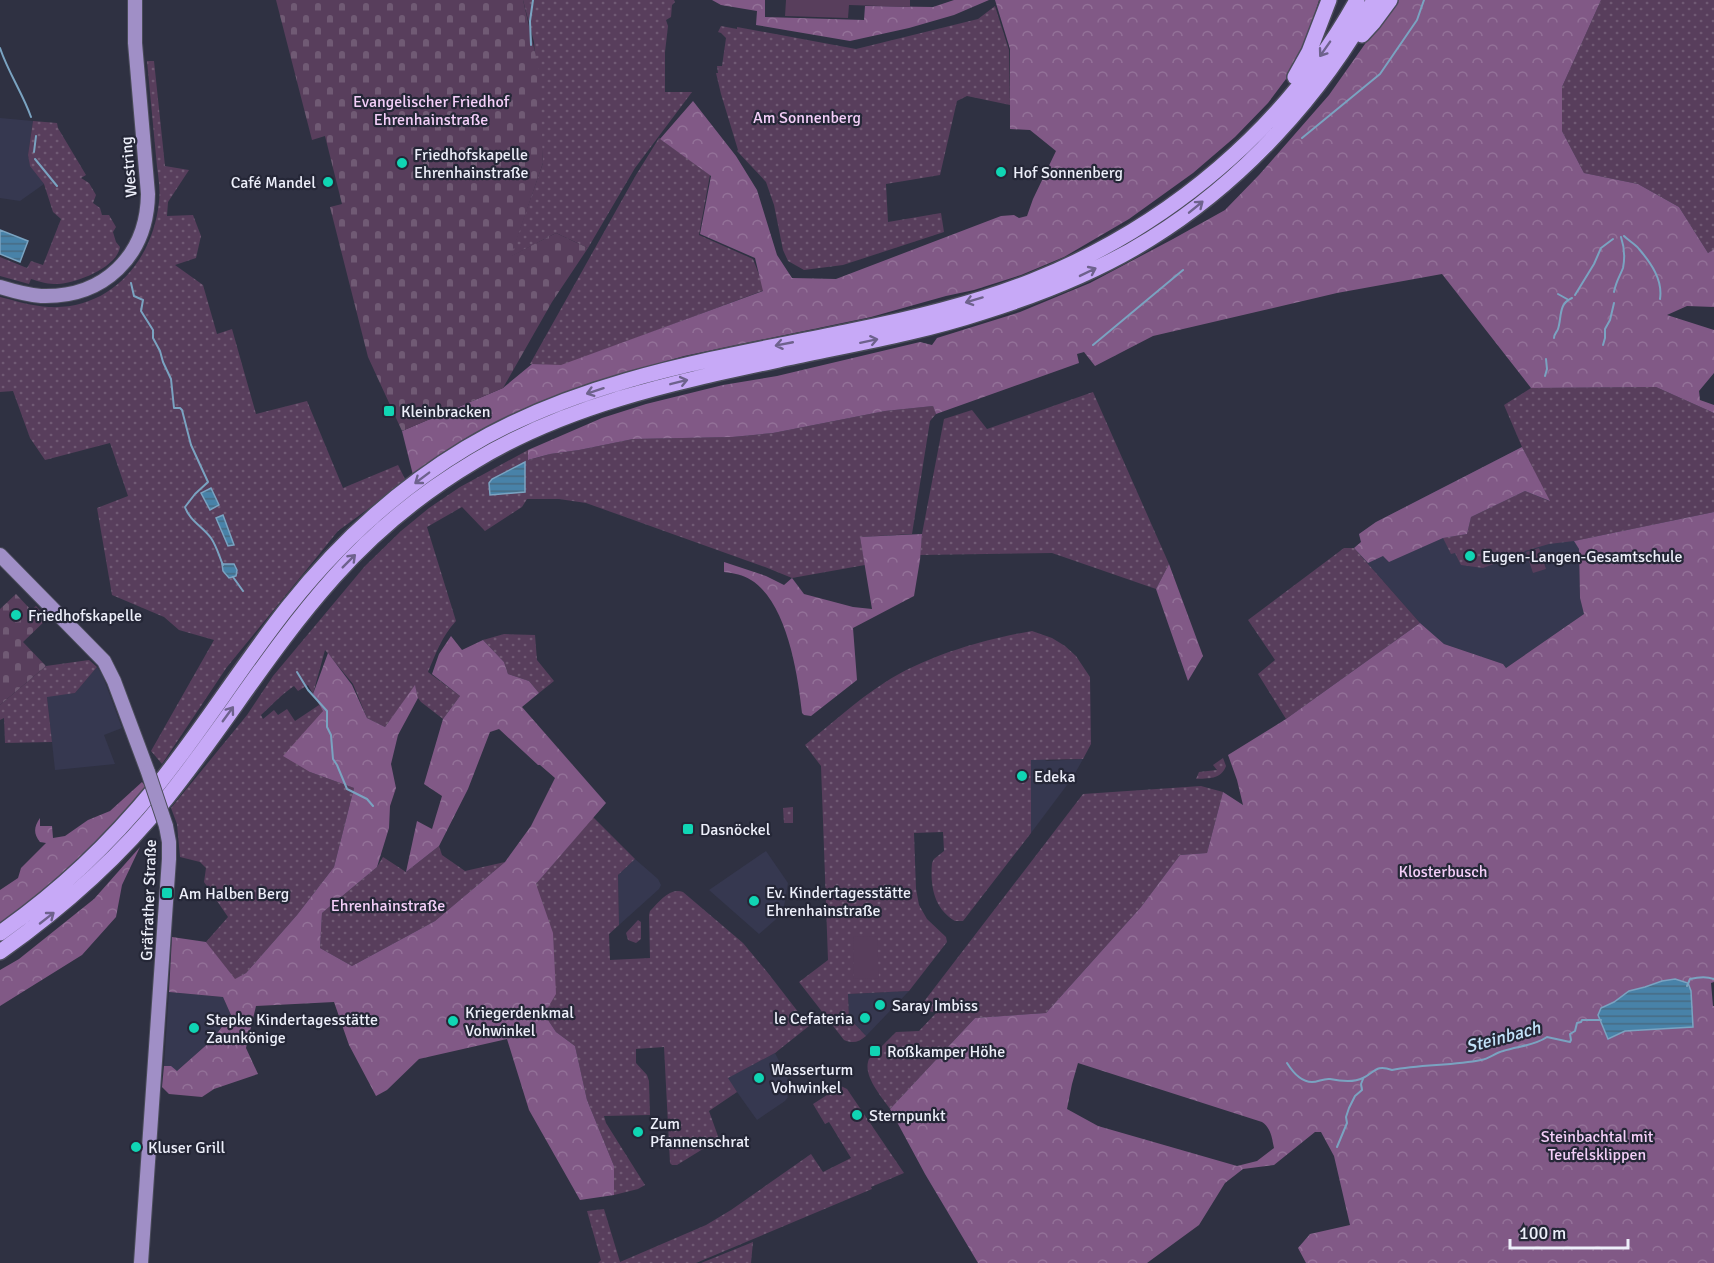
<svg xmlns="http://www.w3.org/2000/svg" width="1714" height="1263" viewBox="0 0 1714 1263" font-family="Signika,sans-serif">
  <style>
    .built { fill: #363850 }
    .green { fill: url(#green-dots) }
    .forest { fill: url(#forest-crowns); fill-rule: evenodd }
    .cemetery { fill: url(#cemetery-stones) }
    .pitch { fill: #583e5c }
    .water { fill: url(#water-rules); stroke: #7aa3c1; stroke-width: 1.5 }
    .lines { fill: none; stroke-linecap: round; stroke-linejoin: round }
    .stream { stroke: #7aa3c1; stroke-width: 2 }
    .major-casing { stroke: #4a4c5a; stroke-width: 16 }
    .highway-casing { stroke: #4a4c5a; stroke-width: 18 }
    .major { stroke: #a08fc6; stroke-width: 14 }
    .highway { stroke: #c7a9f7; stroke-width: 15 }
    .major-bridge-casing { stroke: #4a4c5a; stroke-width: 16; stroke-linecap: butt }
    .major-bridge { stroke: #a08fc6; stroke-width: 14 }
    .oneway { stroke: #6e628d }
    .poi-dot { fill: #10d5b4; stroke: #252737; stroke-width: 2 }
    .labels { text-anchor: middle; stroke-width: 4.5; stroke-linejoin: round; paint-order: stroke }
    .park-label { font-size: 16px; fill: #f4cff9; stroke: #252737 }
    .poi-label { font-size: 16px; fill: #edeffa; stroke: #252737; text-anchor: start }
    .street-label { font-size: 16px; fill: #edeffa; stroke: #252737 }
    .water-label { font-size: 18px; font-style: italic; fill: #c3e3fa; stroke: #252737 }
  </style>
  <defs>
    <pattern id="green-dots" width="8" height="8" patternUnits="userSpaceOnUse" patternTransform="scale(1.5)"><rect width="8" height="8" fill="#583e5c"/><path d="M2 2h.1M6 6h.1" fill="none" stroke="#705a74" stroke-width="1.8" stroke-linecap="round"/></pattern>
    <pattern id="forest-crowns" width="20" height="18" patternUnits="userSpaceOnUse" patternTransform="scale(1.5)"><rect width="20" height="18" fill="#815986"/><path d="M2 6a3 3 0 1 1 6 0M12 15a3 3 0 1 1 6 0" fill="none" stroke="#937198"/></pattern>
    <pattern id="cemetery-stones" width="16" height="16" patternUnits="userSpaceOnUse" patternTransform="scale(1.5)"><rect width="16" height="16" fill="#583e5c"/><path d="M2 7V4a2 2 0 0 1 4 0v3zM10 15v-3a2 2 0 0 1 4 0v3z" fill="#705a74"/></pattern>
    <pattern id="water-rules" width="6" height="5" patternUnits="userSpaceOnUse" patternTransform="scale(1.5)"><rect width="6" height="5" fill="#4882a8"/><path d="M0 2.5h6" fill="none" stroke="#486b83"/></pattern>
  </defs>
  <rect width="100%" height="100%" fill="#2f3142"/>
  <path class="built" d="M0 118 33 121 28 155 30 165 44 184 20 201 0 198Z
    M1522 447 1579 549 1580 598 1584 614 1506 668 1503 664 1444 644 1420 623 1354 548 1361 542 1359 534 1376 522Z
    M97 667 102 674 122 728 104 735 115 764 55 770 47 696 75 693Z
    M986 733 1047 761 1083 759 1073 777 1031 833 998 834Z
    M766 851 788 883 783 913 759 934 709 890Z
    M635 859 658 879 661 885 659 889 619 925 618 875Z
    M909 991 866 1036 849 1018 848 994Z
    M169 992 223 997 231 1015 212 1040 177 1071 164 1066Z
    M775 1053 794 1091 791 1092 787 1096 788 1097 785 1101 757 1120 727 1078Z"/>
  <path class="green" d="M523 0H674L675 2 672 5 671 17 666 20 668 26 665 52V92H692L635 168 588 248 556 233 510 257 543 163 534 42Z
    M1601 0H1714V249L1708 253 1679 207 1638 184 1584 173 1562 131V87Z
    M995 6 1009 50 1010 105 967 96 957 101 940 175 886 184 888 222 941 213 944 232 843 265 804 270 788 261 783 250 774 205 766 182 737 151 738 150 721 94 716 73H718L717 66H722L726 38 721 33 718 32 721 26 737 29V27L856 49 978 19Z
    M147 61H154L165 166 189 170 168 202 167 216 193 215 201 236 196 258 175 265 203 285 217 334 232 329 256 414 307 401 343 488 398 465 406 481 338 531 227 667 162 764 151 751 214 640 179 630 164 617 112 595 97 508 128 496 110 443 45 460 30 438 13 391 0 392V297C16 301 32 306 49 307 111 310 153 260 159 202 161 187 157 171 156 156 153 124 150 93 147 61Z
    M33 121 57 123 58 128 86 175 81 178 89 183 96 195 93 203 100 208 102 215H109L116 227 113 232 116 242 120 247C117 268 73 285 54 284 46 284 38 281 31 279L29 284 0 276V257L27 268 31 261 43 265 61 219 53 212 44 184 30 166 28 155Z
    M659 138 710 175 699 235 753 259 765 290 561 366 530 364 636 175Z
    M1656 387 1714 413V512L1574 541 1549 544 1525 551 1523 553 1483 568 1461 565 1455 553 1451 554 1443 538 1467 534 1471 517 1525 491 1549 501 1522 447 1504 405 1531 388Z
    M1093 392 1169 564 1156 589 1052 553 920 555 922 534 944 419 972 410 987 429Z
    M933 406 936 414 930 421 912 534 860 537 865 565 792 578 765 567 586 503 559 499H527L522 507 485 531 462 507 427 527 456 621C442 636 436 653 428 672L460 696 443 719 421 702 418 698 415 686 385 727 367 718 353 684 325 650 313 694 308 685 298 691 294 686C282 694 272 705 261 715L263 719 274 710 278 715 287 709 295 721 319 705 323 710 310 772 354 788 334 867 297 915 246 973 234 980 206 942 228 917 204 882 206 868 200 862 180 857 177 824 171 808 247 715 273 676 365 566 401 531 429 508 460 487 528 450 529 460 550 454 579 450 633 439 732 437 773 433 885 411Z
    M1344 548H1354L1420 623 1286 719 1258 674 1275 660 1248 620Z
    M1032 631 1052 638 1065 646 1076 656 1090 677 1091 744 1083 759 1031 760V833L963 921H955C934 909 930 886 932 863L934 859 944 851 943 832 914 833 916 889 919 905 927 919 946 937 947 942 909 991 848 994 849 1018 866 1036C859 1042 853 1044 844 1040L799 982 828 960 821 766 805 745C831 724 856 701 884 683 925 656 985 639 1032 631Z
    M504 634 535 635 537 660 554 681 539 693 529 681 508 674 504 662 483 640Z
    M89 660 97 667 75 693 47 697 52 742 5 743 4 718 0 720V705L46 666Z
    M1223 758 1226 766C1221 780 1208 778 1196 779L1199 772 1217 770 1213 765Z
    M1201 786 1223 792 1207 853 1180 855 1141 907 1046 1013 975 1018 890 1109C881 1096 862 1075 869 1059L896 1032 919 1031 936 1013 919 1008 1083 794Z
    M793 807V823H784L783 808Z
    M593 817 635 859 618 875 619 925 609 934 610 960 650 958 649 915 650 911C659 902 670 887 683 892L743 943 768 973 809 1026 775 1053 728 1078 737 1092 709 1111 719 1139 677 1165H672L670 1163 664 1047 636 1049V1063L647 1075 649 1081 650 1115 604 1116 606 1123 645 1185 638 1189 614 1195V1166L587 1100 575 1046 556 1032 544 1014 536 884Z
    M439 846 442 855 465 871 505 862 435 921 352 966 320 948 322 913 377 867 383 857 406 872Z
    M638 920 641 922V939L636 943 628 940 626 933Z
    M841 1086 847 1089 904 1173 871 1187 872 1189 696 1263H598L601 1260 587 1211 604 1209 620 1262 706 1225 731 1210 811 1154 823 1172 851 1158 829 1122 825 1124 813 1104Z
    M753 1242 751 1263H701Z"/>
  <path class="forest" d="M712 0H765V17L864 20 865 6 933 7 954 0H989L954 15 909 28 850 41 756 25 757 11 721 5Z
    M995 0H1319L1307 41 1298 63 1268 103 1235 137 1193 173 1129 219 1064 257 1021 275 974 290 946 296 871 317 684 356 604 379 519 411 466 439 439 455 413 475 402 431 503 388 532 364 561 365 763 291 755 258 700 234 711 176 660 139 693 101 736 156 757 190 777 255 792 278 836 279 1001 216 1014 215 1019 218 1027 216 1033 199 1056 151 1030 130 1010 129V49Z
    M1396 0H1601L1562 87V131L1584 173 1638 184 1679 207 1708 253 1714 249V307L1687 306 1667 315 1714 330V373L1699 391 1700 400 1714 405V413L1656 387 1531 388 1442 274 1337 293 1153 336 1095 366 1084 352 1077 354 1079 363 936 414 933 406 885 411 773 433 732 437 633 439 579 450 550 454 528 460V450L602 418 646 404 723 385 777 376 920 342 932 345 937 338 1020 312 1090 283 1173 239 1225 210 1259 175 1329 95Z
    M1522 447 1550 501 1525 491 1471 517 1467 534 1443 538 1389 562 1383 556 1368 563 1354 548 1361 542 1359 534 1376 522Z
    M1714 512V982L1711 983 1713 1006H1714V1263H1306L1298 1248 1310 1234 1350 1225 1334 1156 1321 1132H1315L1274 1165 1243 1169 1225 1183 1199 1225 1147 1263H978L925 1174 890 1109 975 1018 1046 1013 1141 907 1180 855 1207 853 1223 792 1243 805 1237 780 1228 755 1286 719 1420 623 1444 644 1503 664 1506 668 1584 614 1580 598 1579 549 1574 541ZM1662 981 1688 983 1691 991 1693 1027 1625 1031 1608 1039 1598 1015 1601 1008 1614 1002 1629 991 1645 987ZM1078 1063 1262 1122C1271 1128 1272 1138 1274 1148L1257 1161 1237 1166 1098 1126 1067 1109 1072 1084Z
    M922 534 920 560 914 596 853 628 857 680 811 716 804 715 802 713C798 675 787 602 751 580 743 575 734 573 724 572V562L766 576 784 585 792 578 804 594 853 607 872 609 860 537Z
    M1169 564 1203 656 1188 681 1156 589Z
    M451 636 462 650 483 640 504 662 508 674 529 681 539 693 522 707 606 803 536 884 553 933 556 994 544 1014 556 1032 575 1046 587 1100 614 1166V1195L580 1200 529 1110 507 1039 419 1059 387 1090 376 1096 349 1045 334 1002 256 1006 246 1048 258 1074 214 1089 202 1097 169 1094 162 1087 164 1066H171L177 1071 212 1040 231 1015 223 997 169 992 172 937 206 942 235 979 246 973 297 915 334 867 354 788 310 772 283 756 323 711 313 694 328 653 352 685 367 718 385 727 415 685 418 698 398 735 391 764 396 788 390 806 389 828 377 867 322 913 320 948 352 966 435 921 505 862 531 826 555 778 540 765H538L499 729 490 732 468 789 439 846 406 872 417 821 432 829 442 796 424 784 443 719 460 696 432 674 439 654Z
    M142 782 146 787C126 810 107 832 86 853 60 879 30 901 0 924V890L18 878 21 868 46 843 40 842C33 833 34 827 40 818V826H52L53 838 65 836 88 820 110 811Z
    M140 847 122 885 116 917 82 955 0 1006V970L19 959 94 899Z"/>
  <path class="cemetery" d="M276 0H523L539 70 543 163 511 256 556 233 588 248 552 302 503 388 402 431 368 357 330 207 342 204 325 136 312 140Z
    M16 594 31 610 36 606 42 613 44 612 49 617 23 642 46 666 0 705V609Z"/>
  <path class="pitch" d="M786 0H910V7L849 5 848 18 785 16Z
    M1539 548 1546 569 1533 573 1526 552Z
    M877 936 879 978 854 979 853 937Z"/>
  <path class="water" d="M0 230 28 241 20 262 0 254Z
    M525 462V492L490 495 489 483 492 479Z
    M211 488 219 505 210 510 201 493Z
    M223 515 234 545 228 546 216 518Z
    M222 564H234L237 570 236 576 229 578 223 571Z
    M1675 979 1688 983 1691 991 1693 1027 1625 1031 1608 1039 1598 1015 1601 1008 1614 1002 1629 991 1645 987 1662 981Z"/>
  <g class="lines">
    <path class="stream" d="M531 45 530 21 533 0
      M0 48C8 72 23 94 31 117
      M1302 138 1380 74 1417 20 1424 0
      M34 152 36 136
      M35 159 57 186
      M1624 236C1629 241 1635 244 1639 249 1651 263 1663 280 1660 299
      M131 283 134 296 143 300 141 311 153 330V338L160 351 163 362 171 379 174 408H180L182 410 191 445 208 482 195 494 185 507C189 520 203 527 211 538 217 547 219 556 223 565
      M1614 292C1616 281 1620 276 1623 268 1625 258 1624 246 1621 237
      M1558 294 1567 299
      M1575 295 1594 264 1601 248 1613 239
      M1554 338C1554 334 1557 332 1558 329 1562 317 1558 304 1572 298
      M1093 345 1183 270
      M1603 345 1605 338V329L1610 320 1614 303
      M1545 376 1547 369 1546 359
      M233 577 243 591
      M297 672 308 690 327 711V727L331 735 333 759 337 765 347 789 367 799 373 806
      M1687 986 1690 979C1698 977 1706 976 1714 979
      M1287 1063C1292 1071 1300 1082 1312 1082 1318 1082 1324 1078 1330 1079 1340 1081 1353 1083 1363 1078 1375 1072 1376 1064 1392 1070 1421 1064 1452 1066 1481 1060 1489 1059 1495 1053 1503 1051 1518 1046 1534 1046 1547 1037L1570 1042 1571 1040 1570 1034 1575 1031 1577 1023 1581 1022 1582 1020H1601
      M1337 1147 1347 1123 1346 1117 1349 1108 1355 1096 1362 1090 1361 1084 1363 1079"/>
    <defs>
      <path id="major" d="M0 287C13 291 27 295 41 296 104 298 147 256 148 194L135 43V0
        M0 555 104 661 114 681 148 772
        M141 1263 169 859V842L166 826"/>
      <path id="highway" d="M1362 35 1373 23 1390 0
        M1295 77 1309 52 1329 0
        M0 933C61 890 109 844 156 787 203 729 242 665 288 607 338 544 398 489 466 448 582 378 720 358 850 331 912 319 974 304 1032 281 1168 227 1286 128 1357 0
        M0 952C62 908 118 859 166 799 224 727 272 646 334 577 374 532 423 492 475 461 570 403 681 381 788 358 853 344 919 333 983 312 1041 294 1099 271 1150 239 1242 182 1322 95 1374 0"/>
    </defs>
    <use href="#major" class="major-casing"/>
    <use href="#highway" class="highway-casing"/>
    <use href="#major" class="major"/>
    <use href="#highway" class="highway"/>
    <defs>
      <path id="major-bridge" d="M148 772 166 826"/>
    </defs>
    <use href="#major-bridge" class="major-bridge-casing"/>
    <use href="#major-bridge" class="major-bridge"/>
  </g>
  <defs><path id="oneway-shaft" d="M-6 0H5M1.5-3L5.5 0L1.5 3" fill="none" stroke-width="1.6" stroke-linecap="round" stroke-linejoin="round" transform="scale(1.5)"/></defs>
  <g class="oneway">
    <use href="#oneway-shaft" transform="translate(1325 49) rotate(125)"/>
    <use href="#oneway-shaft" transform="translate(1196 207) rotate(-39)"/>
    <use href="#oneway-shaft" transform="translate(1088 272) rotate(-26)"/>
    <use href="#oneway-shaft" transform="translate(974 300) rotate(163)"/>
    <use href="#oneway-shaft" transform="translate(869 341) rotate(-12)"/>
    <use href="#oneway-shaft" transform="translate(784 344) rotate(169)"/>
    <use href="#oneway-shaft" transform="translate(679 382) rotate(-14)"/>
    <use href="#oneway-shaft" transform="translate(595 391) rotate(162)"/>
    <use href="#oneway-shaft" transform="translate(422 478) rotate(143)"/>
    <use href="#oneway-shaft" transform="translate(349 561) rotate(-45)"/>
    <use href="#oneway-shaft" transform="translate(228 714) rotate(-54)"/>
    <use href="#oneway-shaft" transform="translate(47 918) rotate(-38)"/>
  </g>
  <g class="poi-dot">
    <circle cx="402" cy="163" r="6"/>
    <circle cx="1001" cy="172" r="6"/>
    <circle cx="328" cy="182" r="6"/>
    <rect x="383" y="405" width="12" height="12" rx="3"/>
    <circle cx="1470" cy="556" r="6"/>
    <circle cx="16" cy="615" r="6"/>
    <circle cx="1022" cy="776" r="6"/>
    <rect x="682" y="823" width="12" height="12" rx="3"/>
    <rect x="161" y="887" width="12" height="12" rx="3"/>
    <circle cx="754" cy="901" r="6"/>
    <circle cx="880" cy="1005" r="6"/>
    <circle cx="865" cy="1018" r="6"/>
    <circle cx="453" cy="1021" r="6"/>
    <circle cx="194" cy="1028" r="6"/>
    <rect x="869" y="1045" width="12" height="12" rx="3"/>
    <circle cx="759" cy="1078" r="6"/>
    <circle cx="857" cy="1115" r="6"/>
    <circle cx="638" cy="1132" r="6"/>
    <circle cx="136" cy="1147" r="6"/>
  </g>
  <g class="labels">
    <g class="park-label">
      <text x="431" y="107">Evangelischer Friedhof<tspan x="431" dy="18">Ehrenhainstraße</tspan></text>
      <text x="807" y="123">Am Sonnenberg</text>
      <text x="1443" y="877">Klosterbusch</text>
      <text x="388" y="911">Ehrenhainstraße</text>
      <text x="1597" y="1142">Steinbachtal mit<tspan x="1597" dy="18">Teufelsklippen</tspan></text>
    </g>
    <g class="poi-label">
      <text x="414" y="160">Friedhofskapelle<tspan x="414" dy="18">Ehrenhainstraße</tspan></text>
      <text x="1013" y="178">Hof Sonnenberg</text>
      <text x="316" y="188" text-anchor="end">Café Mandel</text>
      <text x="401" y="417">Kleinbracken</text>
      <text x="1482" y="562">Eugen-Langen-Gesamtschule</text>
      <text x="28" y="621">Friedhofskapelle</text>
      <text x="1034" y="782">Edeka</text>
      <text x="700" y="835">Dasnöckel</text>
      <text x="766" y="898">Ev. Kindertagesstätte<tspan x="766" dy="18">Ehrenhainstraße</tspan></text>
      <text x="179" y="899">Am Halben Berg</text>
      <text x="892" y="1011">Saray Imbiss</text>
      <text x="465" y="1018">Kriegerdenkmal<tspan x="465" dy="18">Vohwinkel</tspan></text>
      <text x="853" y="1024" text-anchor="end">le Cefateria</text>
      <text x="206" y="1025">Stepke Kindertagesstätte<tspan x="206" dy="18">Zaunkönige</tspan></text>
      <text x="887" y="1057">Roßkamper Höhe</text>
      <text x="771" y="1075">Wasserturm<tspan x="771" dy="18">Vohwinkel</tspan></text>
      <text x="869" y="1121">Sternpunkt</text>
      <text x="650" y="1129">Zum<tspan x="650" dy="18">Pfannenschrat</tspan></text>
      <text x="148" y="1153">Kluser Grill</text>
    </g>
    <g class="street-label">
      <text transform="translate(128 167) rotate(-95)" y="6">Westring</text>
      <text transform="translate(148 900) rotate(-88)" y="6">Gräfrather Straße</text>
    </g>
    <g class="water-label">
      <text transform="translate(1503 1037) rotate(-15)" y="6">Steinbach</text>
    </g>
  </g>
  <path d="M1510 1239v9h118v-9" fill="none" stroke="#edeffa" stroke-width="3"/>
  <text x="1519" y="1239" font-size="18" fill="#edeffa" stroke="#252737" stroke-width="4.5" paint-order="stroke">100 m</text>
</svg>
